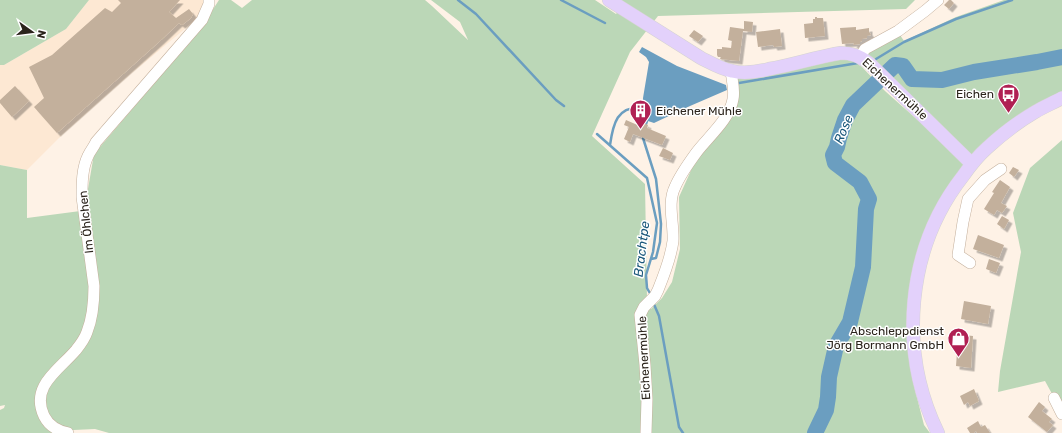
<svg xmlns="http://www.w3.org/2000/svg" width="1062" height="433" viewBox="0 0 1062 433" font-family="Rubik,sans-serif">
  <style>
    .built { fill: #fde8d3 }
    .green { fill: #bbd7b7 }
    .water { fill: #6b9ec0 }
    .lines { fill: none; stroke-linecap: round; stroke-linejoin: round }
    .stream { stroke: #6b9ec0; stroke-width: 2.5 }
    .river { stroke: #6b9ec0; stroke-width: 16 }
    .building { fill: #c3b09c; filter: url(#shadow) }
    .minor-casing { stroke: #c4b09d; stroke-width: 12 }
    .major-casing { stroke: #d5d3d2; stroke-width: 14 }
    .minor { stroke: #fff; stroke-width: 11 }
    .major { stroke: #e3d1fb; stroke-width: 13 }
    .labels { text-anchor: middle; stroke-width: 3; stroke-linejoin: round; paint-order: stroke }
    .street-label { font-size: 12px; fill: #2b241c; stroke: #fff }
    .poi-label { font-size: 12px; fill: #2b241c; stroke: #fff; text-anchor: end }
    .water-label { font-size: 13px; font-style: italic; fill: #1b587b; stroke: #fff }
  </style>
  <defs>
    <filter id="shadow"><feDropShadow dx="3.5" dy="3.5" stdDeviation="0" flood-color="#0004"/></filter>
  </defs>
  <rect width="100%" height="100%" fill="#fef2e6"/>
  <path class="built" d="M89 0H203L204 2 199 17 132 73 59 138 27 170 0 165V65H4L66 29Z"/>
  <path class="green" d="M0 0H89L66 29 4 65H0Z
    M219 0H231L242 8 252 0H425L432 6 468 40 460 22 431 0H595L616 14 621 8 610 0H915L906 9 658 16 630 52 592 136 645 184 647 298 651 309 662 298 672 282 680 249 679 197 698 155 719 131 738 103V79L767 76 837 60 850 59 862 67 885 91 966 163 947 188 925 235 909 332 914 386 924 425 930 433H109L95 429 52 431V433H0V410L4 408 5 405 0 406V165L27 170V218L88 210V189L94 154 201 28Z
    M1004 0H1062V95L972 157 867 57 869 52 900 35 904 41 956 17Z
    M1062 140V412L1045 381 998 392 1000 371 1021 252 1013 213 1030 168Z"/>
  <path class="water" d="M642 47 677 66 726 85 727 90 690 106 654 123 642 119 643 98 649 62 646 57 639 52Z"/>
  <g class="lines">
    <path class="stream" d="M458 0 476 14 556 100 564 106
      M561 0 605 23
      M876 59 904 42 956 19 1012 0
      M739 83 858 63
      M646 124 647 121
      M597 134 647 178 657 223 653 252 646 275 647 288 651 295
      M643 138 656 179 661 224 660 242 656 258 651 259
      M610 145C613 124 617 105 643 108
      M653 302 659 316 679 427 683 433"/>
    <path class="river" d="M815 433 826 410 828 397 829 377 836 346 850 322 863 267 866 209 869 199 860 182 835 163 833 155 837 147 839 138 845 120 853 105 895 65 903 66 912 79 942 80 974 72 1037 62 1062 57"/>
  </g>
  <path class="building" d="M118 0H180L169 12 176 18 189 9 193 14 191 18 182 25 179 23 160 41 57 133 34 107 44 98 29 67 52 55 105 8 112 12 121 3Z
    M949 0H951L954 3 949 9 944 5Z
    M815 17H817V18H823L825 36 805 38 804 24 813 23V19H815Z
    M744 21 753 22 752 32 743 31 739 61 720 59 721 57H718L717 55V49H722V47L731 48 732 41 728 40 730 27 744 29Z
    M856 27V30L869 28V32L870 33 871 35 867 36V38L862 39V41L860 42V44L853 45 854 43 842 44 840 28Z
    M780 29 782 46 774 47 773 45 758 47 756 32Z
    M694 30 703 36 698 42 689 36Z
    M15 86 29 101 12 117 0 103V100Z
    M626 120 642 127 644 123 648 125 647 128 666 136 662 145 633 134 630 142 624 139 629 127 624 125Z
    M663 148 673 153 670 160 659 156Z
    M1013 167 1019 170 1014 177 1009 173Z
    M1000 180 1010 187 1001 203 1007 206 1002 213 997 210 994 215 984 209 994 193 992 192Z
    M1002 216 1009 220 1004 229 997 224Z
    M978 235 1004 245 999 258 973 249Z
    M989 259 1000 263 996 273 986 269Z
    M964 301 991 306 988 324 961 319Z
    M964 335 973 336 971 368 956 366 957 352 962 353Z
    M974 389 979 401 970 406 968 402 964 405 960 396Z
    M1039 402 1045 407 1042 411 1052 419 1049 422 1053 425 1047 432 1028 417Z
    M978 421 981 427 985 425 990 433H977L976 431 974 433H970L967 428Z"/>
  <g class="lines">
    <defs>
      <path id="minor" d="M860 57 865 49 898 31 925 11 938 0
        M970 263 958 255 963 222 968 199 985 180 1001 169
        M1054 398 1062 414
        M68 433C58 431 49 426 44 416 30 386 59 370 76 350 80 345 85 338 87 332 93 317 94 302 94 286L82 197C82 184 82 168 88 156 90 151 94 147 96 142L202 20 209 4V0
        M646 433 647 399 645 365 640 315 644 307 655 296 658 290C664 275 671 258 673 241 674 223 667 203 675 187 680 175 688 164 696 153 708 137 730 119 733 99 735 90 732 80 731 71"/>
      <path id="major" d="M609 0 701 58C711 63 721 69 732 71 744 74 757 72 769 69 793 65 816 57 841 53 852 53 859 56 869 63L972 164
        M938 433C898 351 906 249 963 176 970 166 978 156 987 148 1001 135 1018 122 1035 112 1043 107 1053 103 1062 98"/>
    </defs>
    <use href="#minor" class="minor-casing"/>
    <use href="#major" class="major-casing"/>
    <use href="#minor" class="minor"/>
    <use href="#major" class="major"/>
  </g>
  <defs>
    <symbol id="bus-pin" viewBox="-11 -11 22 30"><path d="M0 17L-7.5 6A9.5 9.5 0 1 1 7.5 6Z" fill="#b02053" stroke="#fff"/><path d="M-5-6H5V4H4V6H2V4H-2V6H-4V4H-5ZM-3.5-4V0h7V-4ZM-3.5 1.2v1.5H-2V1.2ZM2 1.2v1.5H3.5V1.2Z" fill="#fff"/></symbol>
    <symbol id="building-pin" viewBox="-11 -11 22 30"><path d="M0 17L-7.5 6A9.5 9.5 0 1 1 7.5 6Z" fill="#b02053" stroke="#fff"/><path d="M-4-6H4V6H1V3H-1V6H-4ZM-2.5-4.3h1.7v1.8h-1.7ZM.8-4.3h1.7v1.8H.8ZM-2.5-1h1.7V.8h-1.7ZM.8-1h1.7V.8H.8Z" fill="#fff"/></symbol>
    <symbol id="shop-pin" viewBox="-11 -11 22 30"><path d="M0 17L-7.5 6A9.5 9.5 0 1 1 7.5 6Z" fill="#b02053" stroke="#fff"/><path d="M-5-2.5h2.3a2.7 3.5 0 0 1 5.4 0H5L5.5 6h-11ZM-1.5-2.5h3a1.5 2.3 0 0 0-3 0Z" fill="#fff"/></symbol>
  </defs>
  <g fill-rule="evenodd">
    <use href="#bus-pin" x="996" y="82" width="25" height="34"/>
    <use href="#building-pin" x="628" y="98" width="25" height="34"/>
    <use href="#shop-pin" x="946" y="326" width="25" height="34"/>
  </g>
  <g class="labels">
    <g class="street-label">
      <text transform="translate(895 89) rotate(43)" y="4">Eichenermühle</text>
      <text transform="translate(86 222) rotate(-96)" y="4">Im Öhlchen</text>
      <text transform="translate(644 358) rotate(-93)" y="4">Eichenermühle</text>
    </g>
    <g class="poi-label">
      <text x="994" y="98">Eichen</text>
      <text x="656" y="115" text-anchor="start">Eichener Mühle</text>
      <text x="944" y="335">Abschleppdienst<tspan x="944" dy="14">Jörg Bormann GmbH</tspan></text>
    </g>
    <g class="water-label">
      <text transform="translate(843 129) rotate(-67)" y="5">Rose</text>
      <text transform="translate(641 249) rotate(-83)" y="5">Brachtpe</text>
    </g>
  </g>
  <g transform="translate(32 32) rotate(104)" stroke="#ffffff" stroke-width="3" paint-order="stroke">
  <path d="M0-3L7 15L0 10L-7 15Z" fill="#2b241c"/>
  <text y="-6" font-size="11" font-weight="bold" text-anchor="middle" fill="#2b241c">N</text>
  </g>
</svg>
